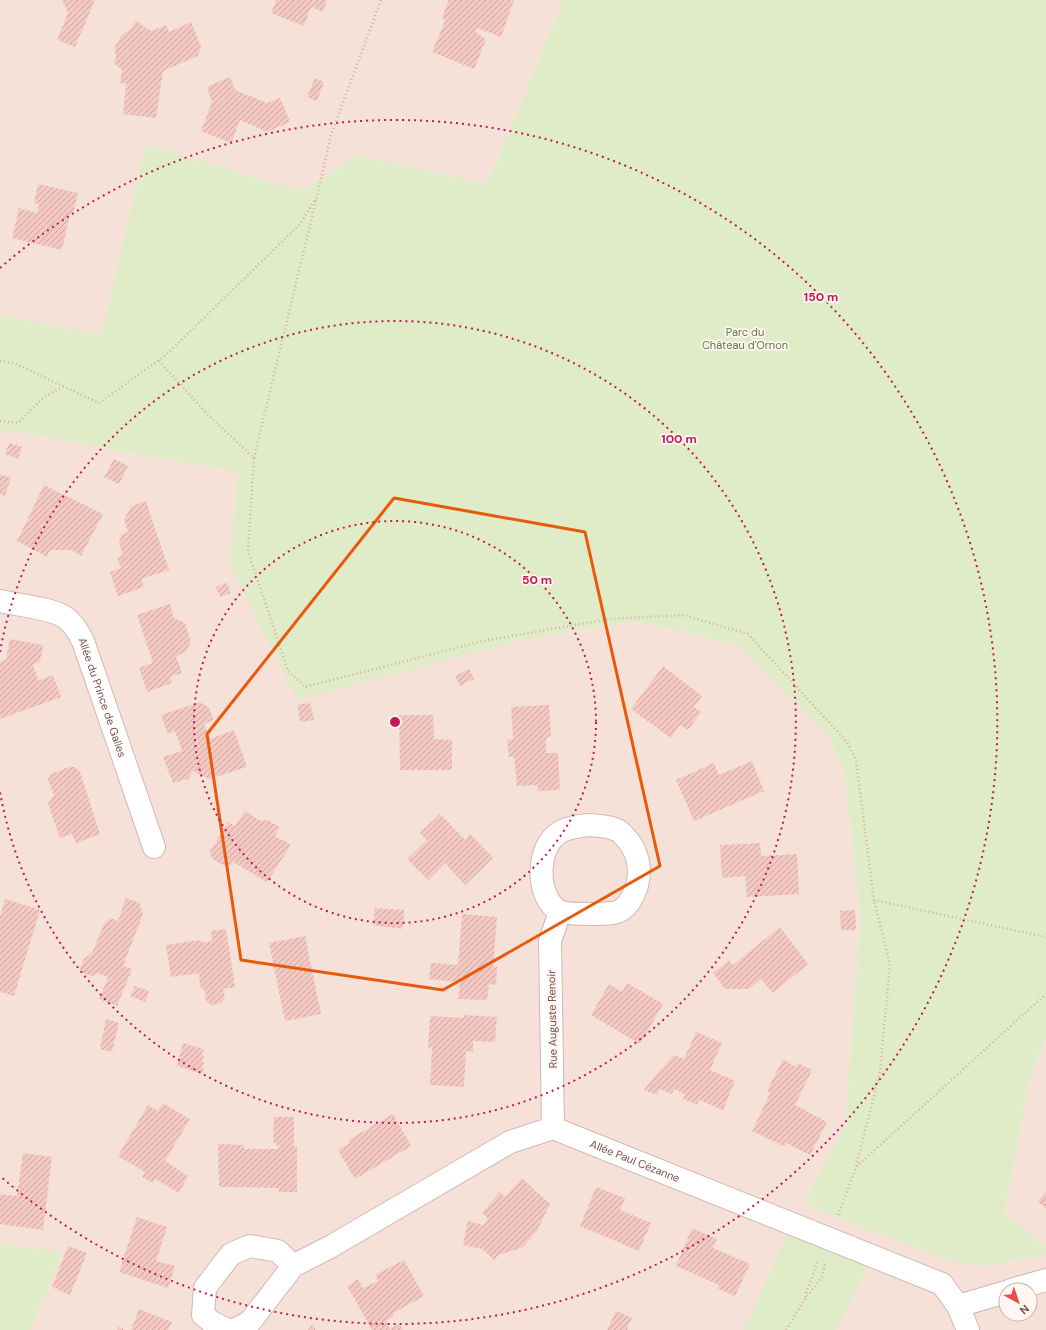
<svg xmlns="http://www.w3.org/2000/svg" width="1046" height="1330" viewBox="0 0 1046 1330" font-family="'DM Sans',sans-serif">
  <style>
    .residential { fill: #f5e1d8; fill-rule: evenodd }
    .green { fill: #dfecc7 }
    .building { fill: url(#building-hatch) }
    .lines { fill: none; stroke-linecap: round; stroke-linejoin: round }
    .minor-casing { stroke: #d3b8b1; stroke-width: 24 }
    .path { stroke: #d9aba3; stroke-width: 2.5; stroke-dasharray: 1 3; stroke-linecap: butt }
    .minor { stroke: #fff; stroke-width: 22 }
    .marked { fill: none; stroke: #e8590c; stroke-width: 3; stroke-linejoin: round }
    .ring { fill: none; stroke: #c2185b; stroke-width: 2; stroke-dasharray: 2 4 }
    .labels { text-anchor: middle; stroke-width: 3.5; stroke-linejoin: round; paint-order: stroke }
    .park-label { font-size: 11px; fill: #5e7a40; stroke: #fff6f1 }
    .street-label { font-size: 11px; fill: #7a514c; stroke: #fff6f1 }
    .centre { fill: #c2185b; stroke: #fff6f1; stroke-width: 2 }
    .ring-label { font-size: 12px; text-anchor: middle; font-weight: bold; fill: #c2185b; stroke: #fff6f1; stroke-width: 3.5; stroke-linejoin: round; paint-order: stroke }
  </style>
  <defs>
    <pattern id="building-hatch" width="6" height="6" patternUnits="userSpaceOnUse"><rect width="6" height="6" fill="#f4c9c1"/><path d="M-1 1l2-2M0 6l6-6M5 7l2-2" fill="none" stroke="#cba69f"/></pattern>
  </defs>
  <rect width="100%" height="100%" fill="#fdf1ea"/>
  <path class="residential" d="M0 0H563L487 184 358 155 303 191 146 145 101 336 0 315Z
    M0 429 238 472 229 563 517 641 634 621 736 644 828 736 844 770 860 916 845 1126 803 1204 983 1266 1046 1255V1330H0ZM1006 1290H1030V1314H1006Z
    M1046 1038V1246L1005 1214 1028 1086Z"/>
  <path class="green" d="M563 0H1046V1038L1028 1086 1005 1214 1046 1246V1255L983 1266 945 1259 803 1204 845 1126 860 916 844 770 828 736 736 644 634 621 517 641 297 700 229 563 238 472 0 429V315L101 335 146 145 303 191 358 155 487 184Z
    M788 1232 868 1267 836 1330H744Z
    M0 1244 63 1252 30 1330H0Z"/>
  <path class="building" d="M62 0H95L75 47 57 40 68 13Z
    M276 0H327L323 12 311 7 304 26 271 13Z
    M449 0H514L501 37 477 28 475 31 486 40 474 69 432 52 445 21 442 17Z
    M136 21 151 31 166 25 169 32 191 22 201 46 198 56 163 71 156 118 123 114 126 84 120 83 122 70 113 62 116 58 115 47 121 36 132 27Z
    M230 77 235 90 267 103 280 98 290 122 267 132 240 120 231 143 201 131 212 102 207 87Z
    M315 78 324 82 317 101 307 97Z
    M38 184 78 193 73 213 70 214 62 250 12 238 19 208 37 213 39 204 34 203Z
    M9 443 22 447 18 459 5 454Z
    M114 459 128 466 119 484 104 477Z
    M0 474 11 478 5 496 0 494Z
    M44 485 103 514 81 556 71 550H50L47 557 17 541Z
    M146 501 169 570 141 579 144 587 118 596 110 572 121 568 117 558 123 555 119 542 122 534 128 532 124 520 131 506Z
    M227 583 231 593 220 597 216 587Z
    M170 604 174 618 185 623 191 642 185 652 176 656 182 673 170 677 172 683 147 692 139 668 153 663 137 615Z
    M10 639 43 645 40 662 33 664 38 681 53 675 61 697 0 719V662L6 660Z
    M663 666 702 696 694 707 701 712 688 730 680 725 671 738 631 709Z
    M469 669 474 679 460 686 455 676Z
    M200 702 209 708 214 720 204 724 210 739 234 730 247 767 209 779 193 771 188 779 173 783 163 757 182 751 175 731 168 734 161 715Z
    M310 703 314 720 300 722 297 705Z
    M549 705 551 737 546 738V753H558L560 790 538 791 537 785 517 786 514 757H509L507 740 513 739 511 707Z
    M399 715H433L434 739 452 740V770H400Z
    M752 761 764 791 694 821 676 780 714 763 719 775Z
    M69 767H75L80 772 100 834 76 843 72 834 60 838 48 804 54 795 48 779 51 774Z
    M245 811 261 821 267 820 280 827 275 836 291 845 267 882 233 862 232 865 225 866 212 859 210 851 228 822 235 826Z
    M440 814 465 840 470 834 493 858 465 885 445 863 428 880 407 859 427 840 420 833Z
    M760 843 761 856 797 854 799 894 747 897 745 876 722 878 720 845Z
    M126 898 139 903 143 914 123 966 132 969 117 1006 99 999 108 977 97 973 92 976 83 973 80 969 84 959 92 953 104 924 111 918 118 921Z
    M5 899 40 910 14 996 0 992V917Z
    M375 908 404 910 403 929 373 925Z
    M855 910 856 930H841L840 911Z
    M462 914 497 917 493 967H497L496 985 489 984 487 1000 458 999 460 982 429 979 431 963 458 965Z
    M780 927 808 964 773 993 761 979 749 989H725L713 973 729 960 733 965Z
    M226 929 235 987 223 989 225 998 221 1003 211 1005 206 1001 205 992 200 986 199 973 171 977 166 945 198 940 203 942 212 941 211 931Z
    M305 936 321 1014 285 1021 269 943Z
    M627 983 663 1004 640 1044 591 1015 609 984 622 992Z
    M135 986 149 991 145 1002 130 996Z
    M464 1015 497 1017 495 1042 473 1041V1052L466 1051 464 1087 430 1085 432 1048 428 1047 430 1016 464 1018Z
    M106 1019 119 1023 112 1052 100 1049Z
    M696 1032 722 1043 710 1070 735 1081 723 1110 699 1100 697 1105 683 1099 685 1094 674 1089 672 1094 659 1089 657 1095 644 1090 653 1078 674 1055 684 1059Z
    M183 1043 204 1049 202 1055 204 1056 202 1061 204 1062 202 1069H204L202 1074 177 1066Z
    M783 1059 796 1067 798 1063 812 1070 795 1105 827 1122 810 1155 786 1143 785 1147 752 1131 770 1093 767 1091Z
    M163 1103 190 1119 165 1161 188 1176 179 1193 155 1179 153 1183 142 1177 145 1172 118 1156 148 1105 158 1111Z
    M393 1114 411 1146 355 1179 338 1150 350 1143 348 1140Z
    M274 1117H294V1146H297V1192H279V1188L219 1187 218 1144 244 1145V1149H279V1146L273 1142Z
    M23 1153 52 1157 43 1230 0 1224V1194L17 1196Z
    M522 1178 550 1204 537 1231 523 1247 499 1255 494 1260 482 1249 463 1245 468 1221 483 1225 488 1218 482 1213 500 1192 505 1197Z
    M596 1187 625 1198 620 1210 651 1223 639 1251 580 1226Z
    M1046 1192V1208L1038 1202Z
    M137 1217 167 1227 156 1261 175 1266 168 1288 119 1272Z
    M692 1228 717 1239 713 1248 750 1264 735 1296 718 1289 719 1285 676 1266Z
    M68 1246 87 1253 70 1295 52 1287Z
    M404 1260 424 1296 393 1313 394 1316 386 1321 390 1329 399 1324 403 1330H372L347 1286 358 1279 363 1288 378 1281 375 1275Z
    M139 1309 172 1322 168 1330H131Z
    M616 1311 632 1318 627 1330H607Z
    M312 1325 316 1330H308Z
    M118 1327 126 1330H117Z"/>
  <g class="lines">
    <defs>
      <g id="minor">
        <path id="s1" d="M0 601C17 605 53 608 66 618 74 624 79 633 83 641L154 847"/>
        <path d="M589 825C598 826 611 826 619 831 621 832 623 835 625 837 642 855 643 881 630 901 626 907 621 912 613 913 605 914 566 915 559 911 535 897 536 846 560 832 569 827 579 826 589 825Z"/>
        <path d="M553 1128 550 941 560 912"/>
        <path d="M1011 1290 1046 1280"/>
        <path d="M958 1306 1006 1292"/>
        <path d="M228 1330 213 1323 203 1315 205 1288 231 1254 250 1246 278 1251 293 1266"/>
        <path id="s2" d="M234 1330 250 1322 293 1266 330 1247 510 1142 553 1128 942 1284 958 1306 968 1330"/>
      </g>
    </defs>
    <use href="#minor" class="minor-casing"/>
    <path class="path" d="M0 361 16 364 99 403 166 355 299 225 317 197 331 135 381 0
      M159 361 209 416 254 458 248 551 288 671 305 687 483 641 609 619 684 615 748 634 847 742 856 760 874 900 1046 937
      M0 421 18 423 44 397 64 386
      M254 458 316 200
      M856 1166 880 1072 890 964 874 900
      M838 1215 856 1167 1046 994
      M805 1297 818 1260
      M786 1330 803 1302 822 1277 825 1264"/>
    <use href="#minor" class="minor"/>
  </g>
  <path class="marked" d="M394 498 585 532 660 866 443 990 241 960 207 734Z"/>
  <g class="ring">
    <circle cx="395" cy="722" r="201"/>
    <path d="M0 652A401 401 0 1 1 0 792"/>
    <path d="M0 268A602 602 0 1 1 0 1176"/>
  </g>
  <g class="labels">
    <g class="park-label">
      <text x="745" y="336">Parc du<tspan x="745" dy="13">Château d'Ornon</tspan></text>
    </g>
    <g class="street-label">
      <text dy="4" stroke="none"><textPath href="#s1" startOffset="157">Allée du Prince de Galles</textPath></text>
      <text transform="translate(552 1019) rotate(-91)" y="4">Rue Auguste Renoir</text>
      <text dy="4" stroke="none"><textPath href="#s2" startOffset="472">Allée Paul Cézanne</textPath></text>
    </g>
  </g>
  <circle cx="395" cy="722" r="6" class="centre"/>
  <g class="ring-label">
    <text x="821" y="301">150 m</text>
    <text x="679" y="443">100 m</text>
    <text x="537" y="584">50 m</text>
  </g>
  <g transform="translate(1018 1302) rotate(140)"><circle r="19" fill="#fff6f1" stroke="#cab4af"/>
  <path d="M0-3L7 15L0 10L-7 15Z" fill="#e94d4f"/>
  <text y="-6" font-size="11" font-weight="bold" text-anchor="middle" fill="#7a514c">N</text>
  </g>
</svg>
